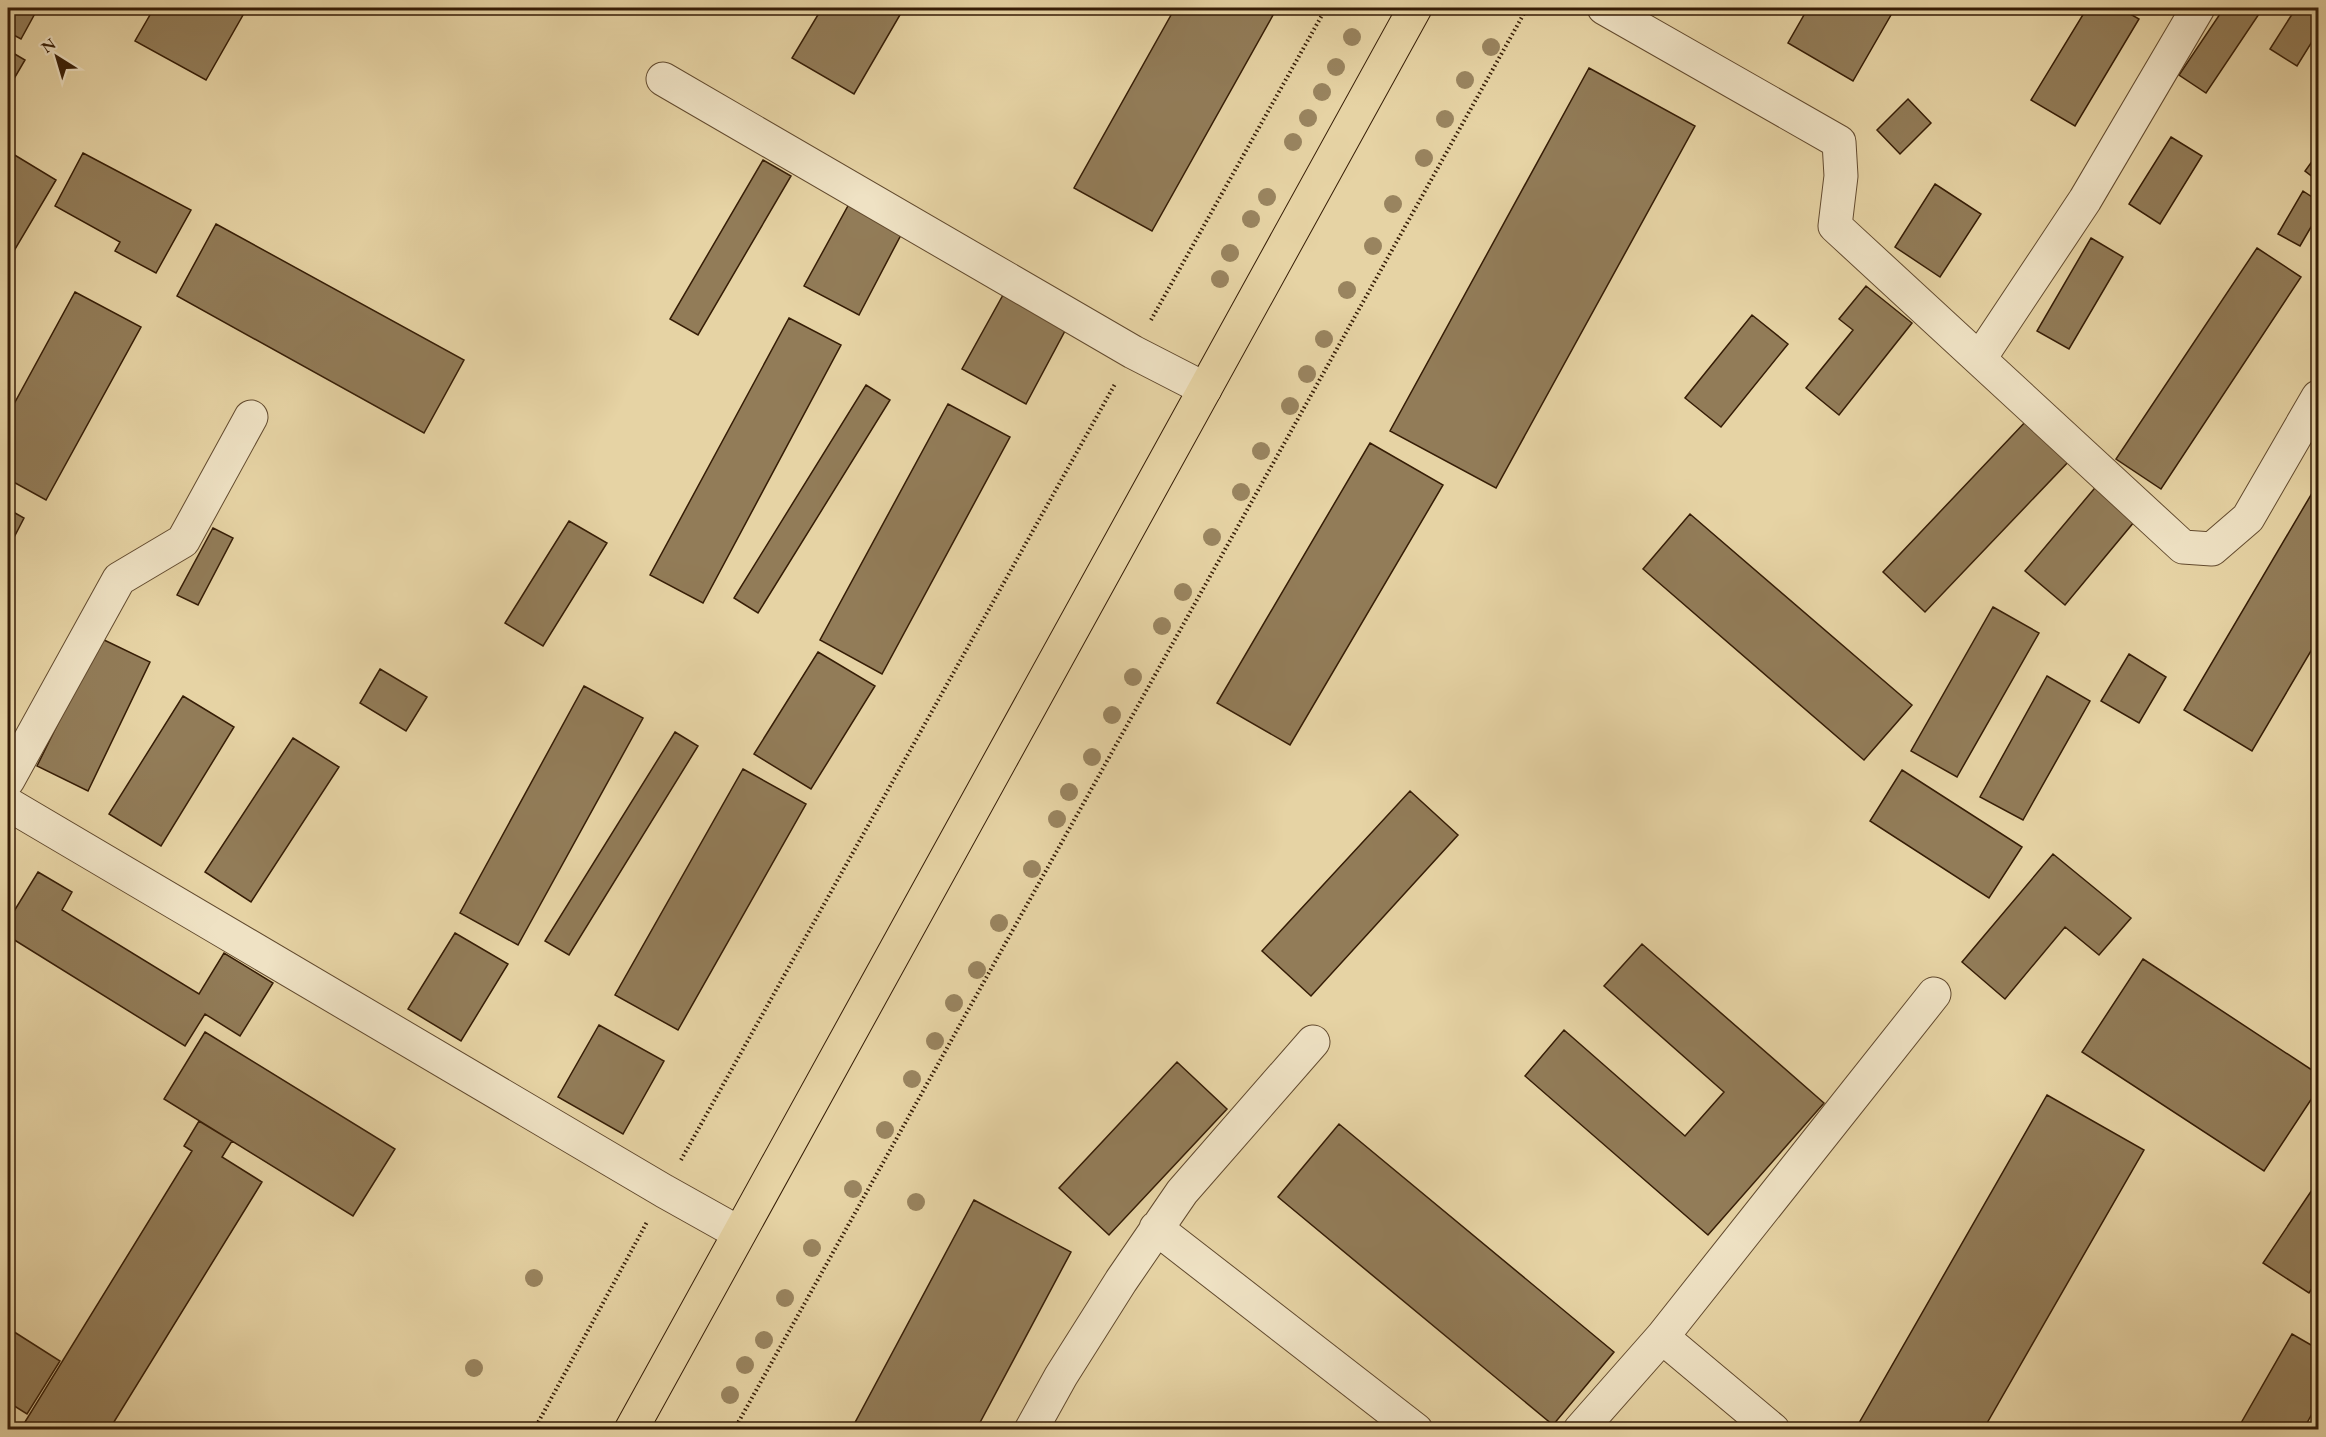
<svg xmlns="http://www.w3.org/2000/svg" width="2326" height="1437" viewBox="0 0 2326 1437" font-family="'EB Garamond',serif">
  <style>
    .building { fill: #927c58; stroke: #361d06; stroke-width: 1.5 }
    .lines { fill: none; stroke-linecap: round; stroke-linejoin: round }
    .minor-casing { stroke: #624a2e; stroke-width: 35 }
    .primary-casing { stroke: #361d06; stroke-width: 35 }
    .path { stroke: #361d06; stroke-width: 4; stroke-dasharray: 1.5 3; stroke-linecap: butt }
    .minor { stroke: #efe2c4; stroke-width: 33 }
    .primary { stroke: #e6d3a4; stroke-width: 33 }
    .tree { fill: #99845f }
  </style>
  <rect width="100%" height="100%" fill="#e6d3a4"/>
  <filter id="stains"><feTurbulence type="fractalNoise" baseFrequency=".00333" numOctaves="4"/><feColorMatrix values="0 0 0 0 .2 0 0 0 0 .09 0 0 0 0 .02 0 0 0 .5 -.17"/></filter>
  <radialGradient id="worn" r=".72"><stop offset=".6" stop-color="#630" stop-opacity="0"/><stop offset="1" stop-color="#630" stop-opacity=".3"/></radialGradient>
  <path class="building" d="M8 8H38L21 39 8 32Z
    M154 8H247L206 80 135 41Z
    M822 8H904L854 94 792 58Z
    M1175 8H1277L1152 231 1074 188Z
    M1808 8H1895L1853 81 1788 43Z
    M2087 8H2120L2139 19 2075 126 2031 100Z
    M2224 8H2263L2206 93 2179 75Z
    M2296 8H2318V32L2297 66 2270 49Z
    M8 50 25 60 8 89Z
    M1589 68 1695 126 1496 488 1390 431Z
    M1908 99 1931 123 1900 154 1877 130Z
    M2171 137 2202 156 2160 224 2129 204Z
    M8 151 56 180 8 261Z
    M83 153 191 210 156 273 115 251 120 242 55 206Z
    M2318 153V181L2305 171Z
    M763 160 791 176 698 335 670 319Z
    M1935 184 1981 214 1940 277 1895 247Z
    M2303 191 2318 201V215L2300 246 2278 234Z
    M849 204 902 233 859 315 804 286Z
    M216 224 464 360 424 433 177 296Z
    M2091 238 2123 257 2069 349 2037 331Z
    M2257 248 2301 277 2161 489 2116 459Z
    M1866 286 1912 323 1839 415 1806 388 1853 330 1839 319Z
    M75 292 141 327 46 500 8 479V415Z
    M1003 295 1066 329 1026 404 962 369Z
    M1752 315 1788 344 1721 427 1685 398Z
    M789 318 841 345 703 603 650 575Z
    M866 385 890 400 758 613 734 598Z
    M948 404 1010 437 882 674 820 640Z
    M2028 419 2071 459 1925 612 1883 572Z
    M1370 443 1443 485 1290 745 1217 703Z
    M2099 483 2139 516 2065 605 2025 571Z
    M2318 483V639L2252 751 2184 710Z
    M8 509 24 518 8 549Z
    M1690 514 1912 705 1864 760 1643 569Z
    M569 521 607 543 543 646 505 623Z
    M213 528 233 538 198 605 177 595Z
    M1993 607 2039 633 1957 777 1911 751Z
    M100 638 150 662 88 791 37 766Z
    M818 652 875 686 811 789 754 754Z
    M2129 654 2166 677 2139 723 2101 701Z
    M380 669 427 697 406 731 360 703Z
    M2047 676 2090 701 2023 820 1980 797Z
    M584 686 643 718 518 945 460 913Z
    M183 696 234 727 161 846 109 814Z
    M675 732 698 746 569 955 545 941Z
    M293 738 339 767 251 902 205 872Z
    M743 769 806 804 678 1030 615 995Z
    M1902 770 2022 847 1989 898 1870 821Z
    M1410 791 1458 835 1311 996 1262 951Z
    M2053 854 2131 918 2099 955 2065 927 2005 999 1962 962Z
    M38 872 72 892 62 910 199 994 224 953 273 983 240 1036 205 1014 185 1046 8 936V921Z
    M455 933 508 964 461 1041 408 1009Z
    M1642 944 1824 1103 1708 1235 1525 1076 1564 1030 1685 1136 1724 1092 1604 986Z
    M2143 959 2318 1074V1089L2264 1171 2082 1052Z
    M599 1025 664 1061 623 1134 558 1097Z
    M205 1032 395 1149 353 1216 164 1099Z
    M1177 1062 1227 1109 1109 1235 1059 1188Z
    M2047 1095 2144 1150 1983 1430H1855Z
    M199 1121 232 1141 222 1157 262 1182 109 1430H20L192 1151 184 1146Z
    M1339 1124 1614 1352 1553 1425 1278 1197Z
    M2318 1181V1279L2309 1293 2263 1263Z
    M974 1200 1071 1252 976 1430H851Z
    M8 1328 60 1361 27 1414 8 1402Z
    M2292 1334 2318 1349V1403L2303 1430H2237Z"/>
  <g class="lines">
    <defs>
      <path id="minor" d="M1604 8 1839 142 1841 176 1835 226 2183 547 2212 549 2248 518 2318 397
        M663 79 1133 352 1205 389
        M1980 358 2085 200 2198 8
        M8 780 119 579 183 541 251 417
        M8 804 664 1191 739 1233
        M1156 1228 1416 1430
        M1662 1337 1773 1430
        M1031 1430 1061 1376 1121 1281 1182 1192 1313 1042
        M1580 1430 1662 1337 1934 994"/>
      <path id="primary" d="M631 1430 1415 8"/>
    </defs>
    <use href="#minor" class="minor-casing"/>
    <use href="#primary" class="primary-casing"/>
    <path class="path" d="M1151 320 1326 8
      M681 1160 1115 384
      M534 1430 647 1222
      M734 1430 1527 8"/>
    <use href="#minor" class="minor"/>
    <use href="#primary" class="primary"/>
  </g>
  <g class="tree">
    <circle cx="1352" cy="37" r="9"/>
    <circle cx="1491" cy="47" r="9"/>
    <circle cx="1336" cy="67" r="9"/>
    <circle cx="1465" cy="80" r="9"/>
    <circle cx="1322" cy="92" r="9"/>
    <circle cx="1308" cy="118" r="9"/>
    <circle cx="1445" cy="119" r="9"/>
    <circle cx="1293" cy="142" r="9"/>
    <circle cx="1424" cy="158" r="9"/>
    <circle cx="1267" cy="197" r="9"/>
    <circle cx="1393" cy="204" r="9"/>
    <circle cx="1251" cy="219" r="9"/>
    <circle cx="1373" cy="246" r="9"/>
    <circle cx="1230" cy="253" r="9"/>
    <circle cx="1220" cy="279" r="9"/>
    <circle cx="1347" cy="290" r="9"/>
    <circle cx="1324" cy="339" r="9"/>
    <circle cx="1307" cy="374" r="9"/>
    <circle cx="1290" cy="406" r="9"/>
    <circle cx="1261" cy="451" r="9"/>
    <circle cx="1241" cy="492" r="9"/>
    <circle cx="1212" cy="537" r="9"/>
    <circle cx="1183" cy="592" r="9"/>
    <circle cx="1162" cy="626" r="9"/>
    <circle cx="1133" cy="677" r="9"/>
    <circle cx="1112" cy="715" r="9"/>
    <circle cx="1092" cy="757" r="9"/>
    <circle cx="1069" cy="792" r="9"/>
    <circle cx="1057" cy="819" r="9"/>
    <circle cx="1032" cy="869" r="9"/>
    <circle cx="999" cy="923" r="9"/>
    <circle cx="977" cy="970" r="9"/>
    <circle cx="954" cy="1003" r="9"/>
    <circle cx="935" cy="1041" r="9"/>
    <circle cx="912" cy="1079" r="9"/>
    <circle cx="885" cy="1130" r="9"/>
    <circle cx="853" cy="1189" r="9"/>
    <circle cx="916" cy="1202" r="9"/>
    <circle cx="812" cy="1248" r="9"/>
    <circle cx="534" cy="1278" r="9"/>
    <circle cx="785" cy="1298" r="9"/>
    <circle cx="764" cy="1340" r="9"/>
    <circle cx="745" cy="1365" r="9"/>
    <circle cx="474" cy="1368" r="9"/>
    <circle cx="730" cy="1395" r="9"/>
  </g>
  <rect width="2326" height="1437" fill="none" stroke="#e6d3a4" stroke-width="30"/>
  <rect x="9" y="9" width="2308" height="1419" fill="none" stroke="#361d06" stroke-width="3"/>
  <rect x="15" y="15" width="2296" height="1407" fill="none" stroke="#361d06" stroke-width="1.5"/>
  <g transform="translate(57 57) rotate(323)" stroke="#efe2c4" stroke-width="4.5" paint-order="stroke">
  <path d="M0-4.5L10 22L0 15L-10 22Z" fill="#361d06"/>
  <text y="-9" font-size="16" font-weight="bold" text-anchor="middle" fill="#361d06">N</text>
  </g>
  <rect width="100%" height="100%" filter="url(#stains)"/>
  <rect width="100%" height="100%" fill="url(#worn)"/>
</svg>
